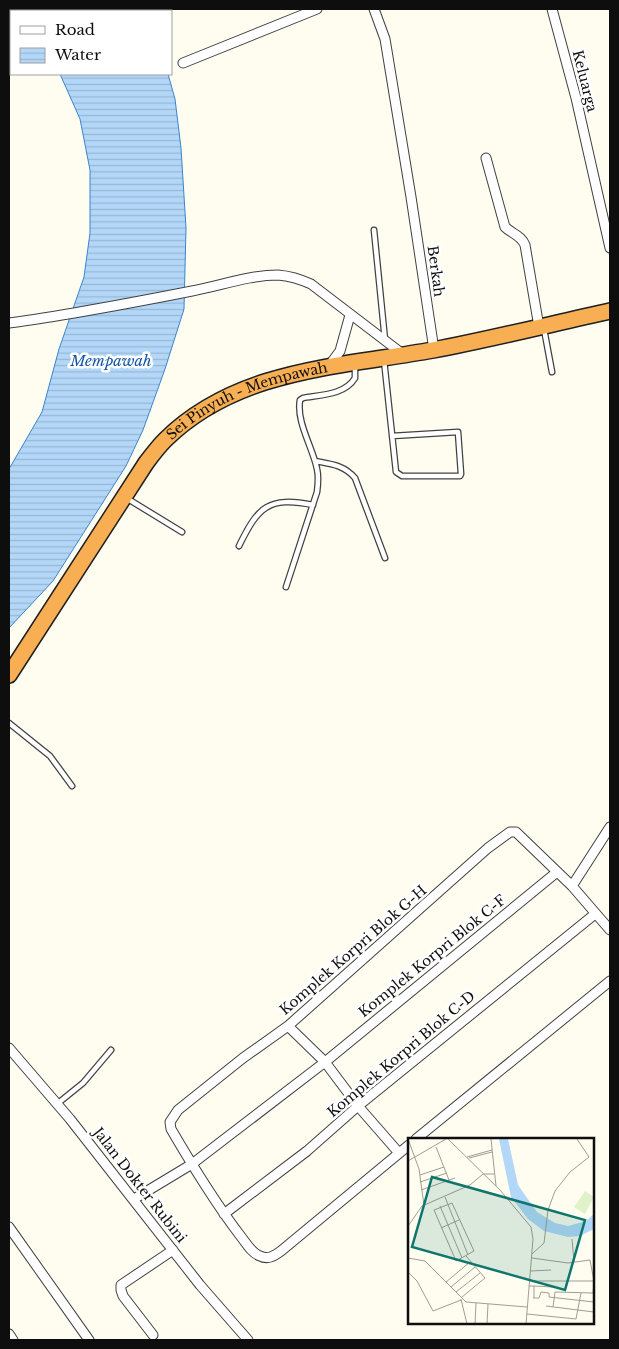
<svg xmlns="http://www.w3.org/2000/svg" width="619" height="1349" viewBox="0 0 619 1349" font-family="'Libre Baskerville',serif">
  <style>
    .water { fill: url(#water-rules); stroke: #3785d1 }
    .lines { fill: none; stroke-linecap: round; stroke-linejoin: round }
    .lane-casing { stroke: #414141; stroke-width: 7 }
    .street-casing { stroke: #414141; stroke-width: 11 }
    .highway-casing { stroke: #1f1f1f; stroke-width: 18 }
    .lane { stroke: #fff; stroke-width: 4.5 }
    .street { stroke: #fff; stroke-width: 9 }
    .highway { stroke: #f8af54; stroke-width: 15 }
    .labels { text-anchor: middle; stroke-width: 5; stroke-linejoin: round; paint-order: stroke }
    .street-label { font-size: 14px; fill: #0e0e0e; stroke: #fff }
    .water-label { font-size: 15px; font-style: italic; fill: #1357a5; stroke: #fff }
    .inset-road { fill: none; stroke: #9f9d96; stroke-width: 1 }
    .view { fill: #0f766e; fill-opacity: 0.15; stroke: #0f766e; stroke-width: 2.5 }
    .inset-edge { fill: none; stroke: #0e0e0e; stroke-width: 2.5 }
  </style>
  <defs>
    <pattern id="water-rules" width="6" height="5" patternUnits="userSpaceOnUse" patternTransform="scale(1.25)"><rect width="6" height="5" fill="#b3d7f8"/><path d="M0 2.5h6" fill="none" stroke="#99b7d3"/></pattern>
  </defs>
  <rect width="100%" height="100%" fill="#fffdf0"/>
  <path class="water" d="M22 9H144L145 11H24Z
    M60 74H168L175 99 181 148 186 228 184 309 165 369 143 430 126 466 53 581 9 628V469L42 412 59 349 84 277 90 233V170L80 119Z"/>
  <g class="lines">
    <defs>
      <path id="lane" d="M374 230 385 340
        M544 329 552 372
        M384 360 396 472 402 476H460L461 474 458 432 392 436
        M315 461C331 464 344 465 355 478L385 558
        M128 499 182 532
        M239 546C258 507 268 496 313 505
        M286 587 317 492C318 484 319 477 317 469 313 448 296 422 300 400L303 398C320 395 345 395 355 378V366
        M9 723 50 756 72 786
        M57 1104 83 1083 111 1050"/>
      <path id="street" d="M374 9 385 39 387 51 411 197 434 350
        M552 9 576 98 610 248
        M183 63 317 9
        M486 158 505 227C512 234 521 235 525 245L539 327
        M9 323C70 315 131 303 192 291 220 286 249 275 278 275 290 276 300 279 311 284L404 355
        M329 366 340 351 350 315
        M572 886 610 827
        M288 1026 325 1062 358 1106 399 1153
        M9 1048 70 1119 200 1285 248 1340
        M416 1139 610 981
        M409 1145 281 1251C274 1256 268 1260 260 1256 251 1253 245 1241 239 1234 214 1201 192 1165 171 1129L170 1122 178 1110 243 1058 288 1026 488 848 510 832H516L572 886 610 930
        M134 1199 192 1164 325 1062 557 872
        M224 1214 307 1151 358 1106 595 914
        M9 1227 89 1340
        M9 1334 13 1340
        M153 1335 123 1296 121 1290V1285L173 1250"/>
      <g id="highway">
        <path id="s1" d="M9 675 146 463C152 455 158 447 165 440 237 369 339 367 433 350 492 339 551 324 610 311"/>
      </g>
    </defs>
    <use href="#lane" class="lane-casing"/>
    <use href="#street" class="street-casing"/>
    <use href="#highway" class="highway-casing"/>
    <use href="#lane" class="lane"/>
    <use href="#street" class="street"/>
    <use href="#highway" class="highway"/>
  </g>
  <g class="labels">
    <g class="street-label">
      <text transform="translate(585 81) rotate(76)" y="5">Keluarga</text>
      <text transform="translate(436 271) rotate(82)" y="5">Berkah</text>
      <text dy="5" stroke="none"><textPath href="#s1" startOffset="375">Sei Pinyuh - Mempawah</textPath></text>
      <text transform="translate(353 950) rotate(-41)" y="5">Komplek Korpri Blok G-H</text>
      <text transform="translate(432 956) rotate(-39)" y="5">Komplek Korpri Blok C-F</text>
      <text transform="translate(401 1054) rotate(-40)" y="5">Komplek Korpri Blok C-D</text>
      <text transform="translate(140 1185) rotate(52)" y="5">Jalan Dokter Rubini</text>
    </g>
    <g class="water-label">
      <text x="111" y="366">Mempawah</text>
    </g>
  </g>
  <g transform="translate(408 1138)">
    <rect width="186" height="186" fill="#fffdf0"/>
    <path d="M177 53 186 59 177 76 166 69Z" fill="#e0f2ca"/>
    <path d="M91 1H100L110 47 129 74 147 85 160 88 178 83 186 76V91L172 98 160 99 136 93 120 81 103 59Z" fill="#b3d7f8"/>
    <path class="inset-road" d="M0 1 11 31 16 67M40 1 92 52 123 89 125 101 118 186M83 1 88 48M28 9 41 42M59 19 84 12M61 20 84 14M0 23 38 1M12 37 36 29M12 44 39 35M13 52 47 40M37 59 60 117M44 65 66 113 48 123 26 72ZM32 68 54 120M0 88 14 68 62 47 75 36H86M33 90 51 82M164 101 166 124M124 116 136 105 140 72 147 53 162 34 181 19 169 1M0 120 17 123 58 164 119 169M122 133 143 132M0 134 9 143 25 173 53 162M123 143H186L182 122 160 125 124 120M38 144 62 124M121 148H126V160M126 148 145 149M43 149 67 129M48 154 72 135M54 159 77 140 58 118M125 160H131L133 154 141 155V159L186 164M53 161 59 186M138 168 186 174M145 169 147 154 185 155 186 145M119 176 168 181 173 155M67 186 68 165M79 186 80 166"/>
    <path class="view" d="M24 39 177 82 157 152 4 109Z"/>
    <rect width="186" height="186" class="inset-edge"/>
  </g>
  <rect width="619" height="1349" fill="none" stroke="#0e0e0e" stroke-width="20"/>
  <rect x="10" y="10" width="162" height="65" fill="#ffffff" stroke="#9f9f9f"/>
  <rect x="20" y="26" width="25" height="8" fill="#ffffff" stroke="#9f9f9f"/>
  <text x="55" y="35" font-size="15" fill="#0e0e0e">Road</text>
  <rect x="20" y="48" width="25" height="15" fill="url(#water-rules)" stroke="#9f9f9f"/>
  <text x="55" y="60" font-size="15" fill="#0e0e0e">Water</text>
</svg>
